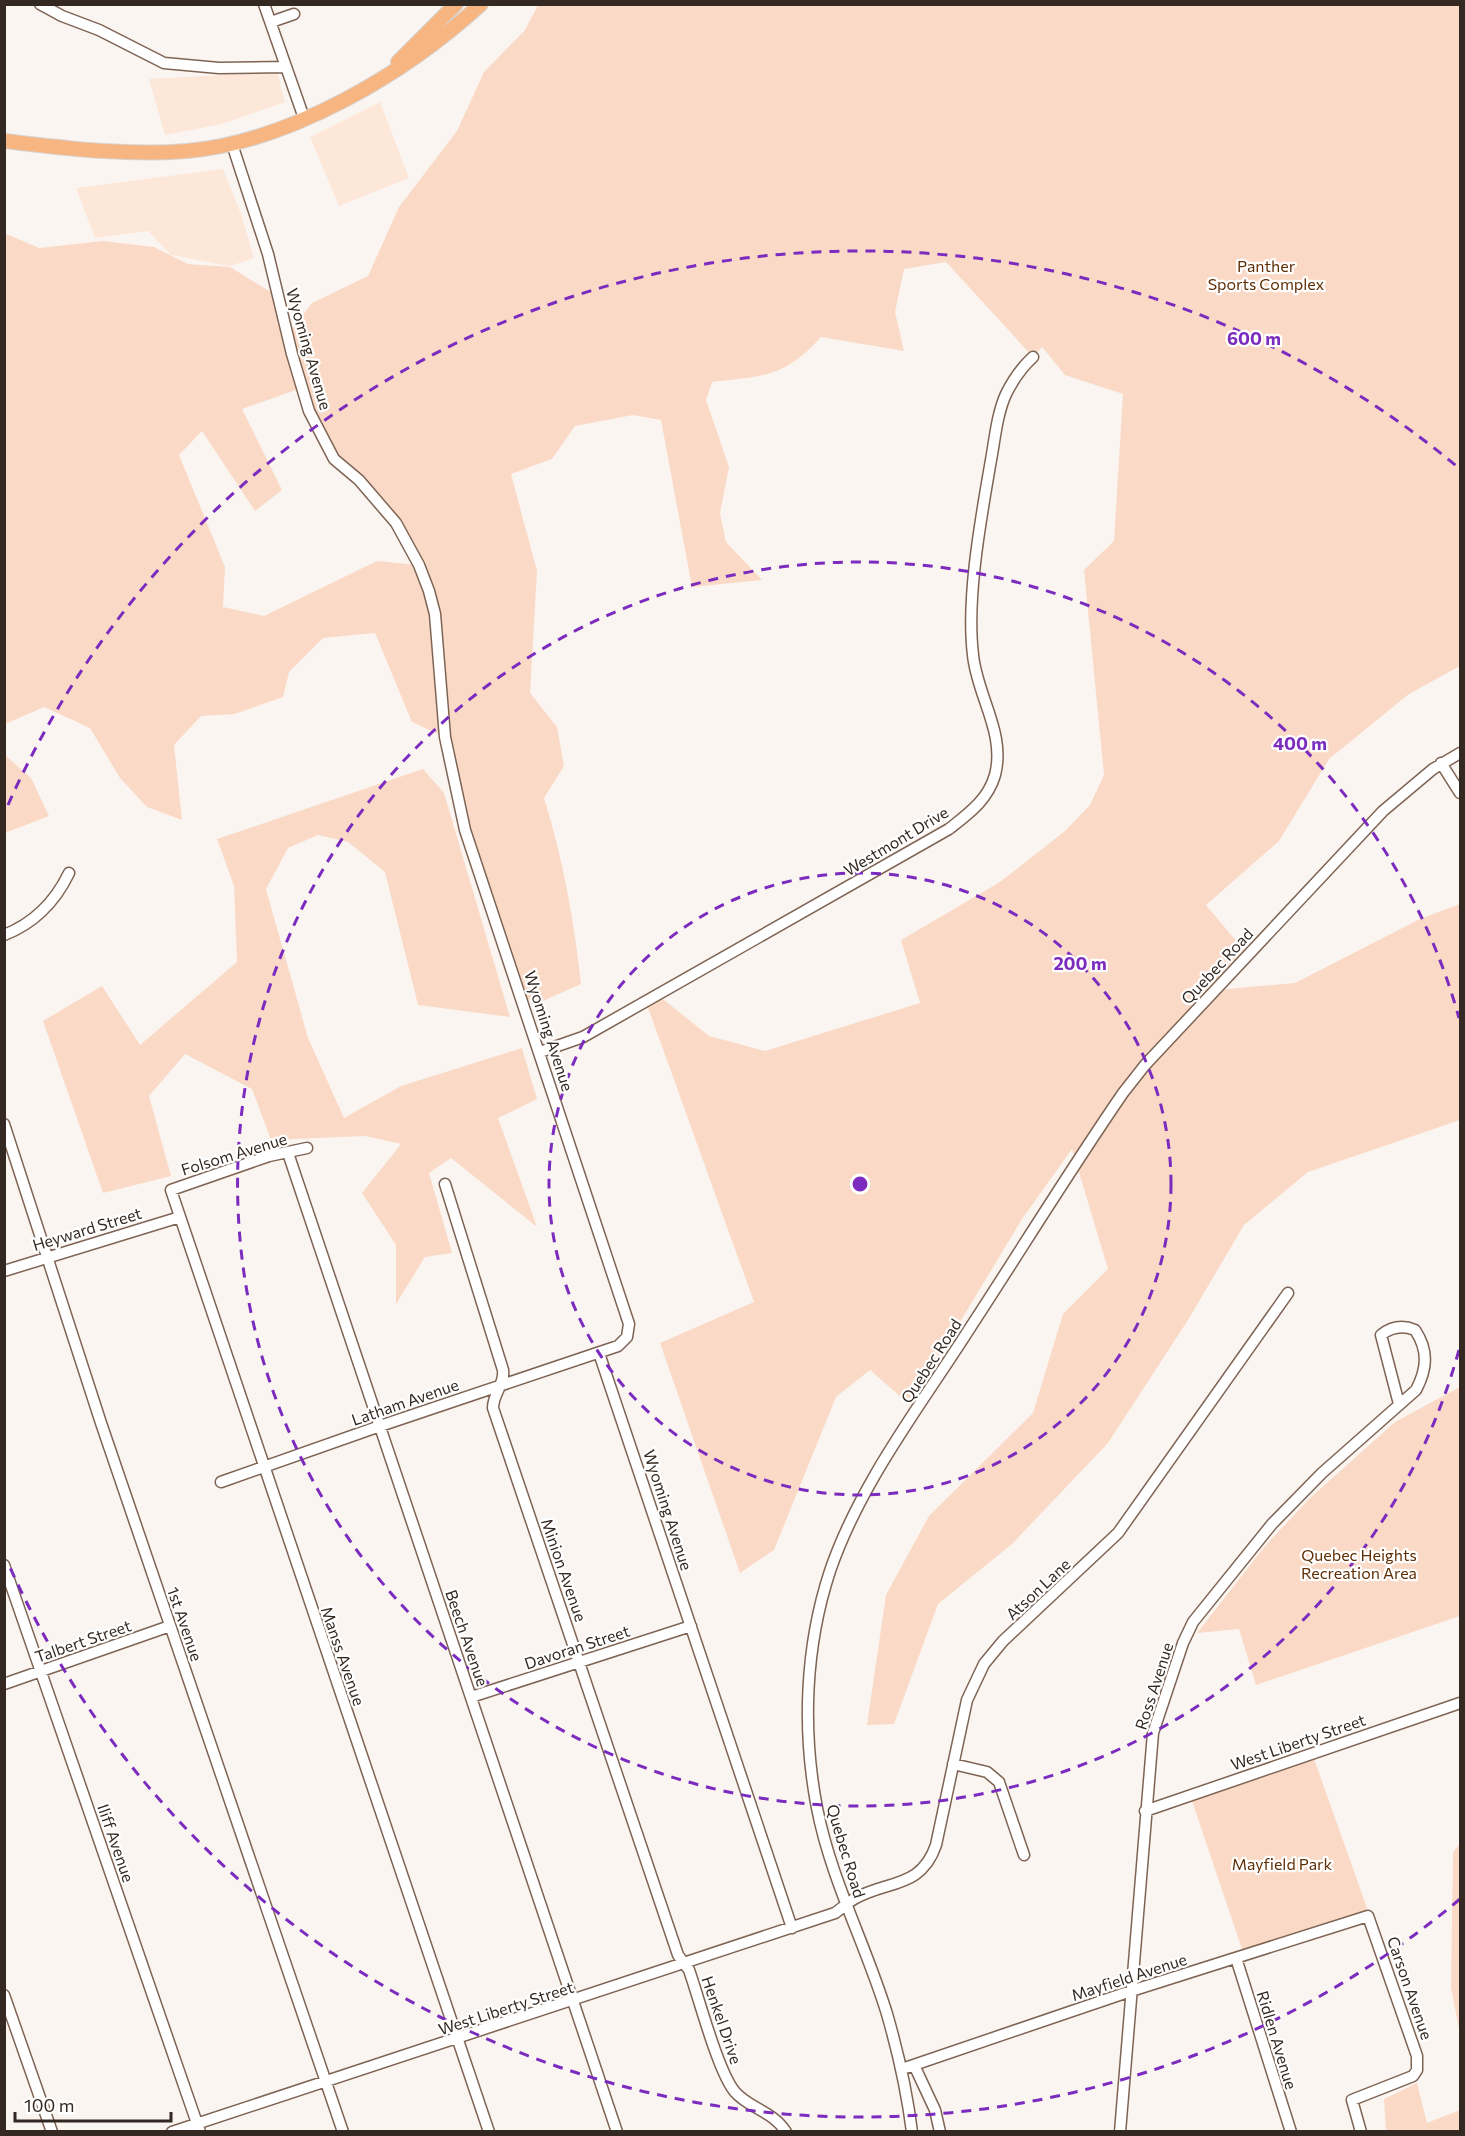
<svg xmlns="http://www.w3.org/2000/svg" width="1465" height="2136" viewBox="0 0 1465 2136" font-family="Commissioner,sans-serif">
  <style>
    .built { fill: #fde7d9 }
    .green { fill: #fadac6; fill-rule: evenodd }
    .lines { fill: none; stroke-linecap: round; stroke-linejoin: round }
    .minor-casing { stroke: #7e6454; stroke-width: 13 }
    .major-casing { stroke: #d6d4d3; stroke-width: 16 }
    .minor { stroke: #fff; stroke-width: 10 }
    .major { stroke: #f7b582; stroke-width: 14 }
    .ring { fill: none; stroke: #7b2cbf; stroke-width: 3; stroke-dasharray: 10 8 }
    .labels { text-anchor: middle; stroke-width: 4.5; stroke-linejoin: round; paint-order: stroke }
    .park-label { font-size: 16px; fill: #5f2e05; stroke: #fff }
    .street-label { font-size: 16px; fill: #342922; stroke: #fff }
    .centre { fill: #7b2cbf; stroke: #fff; stroke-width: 3 }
    .ring-label { font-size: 18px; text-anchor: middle; font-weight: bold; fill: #7b2cbf; stroke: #fff; stroke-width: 4.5; stroke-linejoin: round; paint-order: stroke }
  </style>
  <rect width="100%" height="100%" fill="#fbf5f1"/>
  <path class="built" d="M277 72 285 102 222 124 165 135 149 79Z
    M380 102 409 178 339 206 310 137Z
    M223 169 241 214 254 258 230 266 171 255 148 231 95 238 76 188Z"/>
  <path class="green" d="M538 5H1460V666L1409 694 1329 759 1279 841 1206 905 1248 955 1216 990 1295 983 1420 919 1460 904V1120L1308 1172 1244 1225 1188 1320 1108 1443 1012 1544 938 1604 894 1724 867 1725 886 1595 929 1516 1033 1413 1063 1314 1108 1269 1072 1149 1022 1219 910 1405 870 1370 836 1397 774 1550 740 1573 660 1343 754 1302 646 1002 659 996 709 1036 765 1051 920 1003 901 940 1000 882 1065 831 1090 805 1104 775 1084 570 1114 541 1123 394 1065 375 1042 347 1033 357 946 262 904 269 895 312 904 351 821 337C784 378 763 376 712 382L706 400 729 467 720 513 726 542 762 580 692 587 661 420 633 415 575 426 552 459 511 474 537 571 530 693 557 727 564 766 544 798C563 859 574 920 581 984L536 1004 521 995 465 830 445 737 412 722 375 633 323 638 289 672 283 697 235 714 201 716 174 745 182 820 147 807 120 778 90 728 44 707 5 724 4 233 39 248 103 241 154 247 188 264 230 267 279 297 288 334 312 303 368 276 399 207 457 131 484 72 525 30ZM302 388 342 467 408 544 418 565 377 561 264 616 223 607 225 567 179 455 202 431 255 511 282 490 242 409Z
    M5 755 31 778 49 816 5 833Z
    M423 769 444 793 510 1017 418 1005 385 872 348 842 318 835 288 848 266 889 308 1038 344 1118 401 1086 522 1048 537 1099 498 1118 537 1227 451 1158 429 1173 452 1253 425 1257 396 1304V1245L362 1193 401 1144 365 1136 271 1140 252 1089 185 1054 149 1096 171 1176 103 1193 43 1021 102 986 140 1045 237 962 234 886 217 839Z
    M1460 1387V1616L1256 1685 1239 1629 1197 1633 1265 1546 1310 1498 1395 1422Z
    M1312 1753 1367 1908 1368 1916 1244 1955 1190 1795Z
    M1460 1844V2034L1451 1988 1453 1852Z
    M1417 2083 1427 2123 1460 2110V2131H1386L1384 2099Z"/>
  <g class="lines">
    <defs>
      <path id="minor" d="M40 4 62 16 99 30 164 63 219 68 285 67
        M264 4 304 118
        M271 22 294 14
        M1441 763 1460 793
        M4 935C35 923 55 902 69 873
        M540 1052 583 1037 949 829C968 814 988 800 995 775 1006 733 977 696 973 655 966 598 981 518 991 460 995 438 997 414 1006 394 1013 380 1022 367 1033 357
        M4 1124 101 1423 343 2132
        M307 1148 269 1156 171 1190 489 2132
        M288 1153 617 2132
        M445 1184 503 1370C505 1385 493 1393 493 1408L678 1955 689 1970C699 1998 718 2072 735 2092 750 2109 773 2111 786 2132
        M4 1271 180 1217
        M599 1353 792 1928
        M221 1482 380 1426 618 1346 627 1337 629 1324 465 830 445 737 435 614 429 591 419 565 396 523 359 480 334 459 309 411 292 354 268 254 232 144
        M4 1565 200 2132
        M4 1684 170 1626
        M471 1697 691 1626
        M953 1764 987 1772 999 1782 1024 1855
        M1145 1811 1460 1703
        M1236 1958 1291 2132
        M4 1995 52 2132
        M914 2065 935 2110 940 2132
        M902 2069 1131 1991 1368 1916 1417 2056V2070L1413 2076 1352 2100 1361 2132
        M172 2132 835 1913C841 1909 847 1903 854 1899 887 1880 921 1889 936 1845L967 1700 984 1664 1003 1641 1118 1533 1288 1293
        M912 2132C907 2092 898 2052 887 2014 866 1945 831 1880 817 1808 802 1730 805 1647 830 1571 860 1483 921 1405 970 1328 1021 1250 1070 1170 1123 1093L1145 1065 1383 811 1433 769 1460 753
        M1120 2132 1153 1733 1183 1643 1193 1622 1272 1524 1322 1473 1416 1390C1427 1369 1429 1351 1415 1330 1403 1325 1391 1327 1381 1335L1399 1404"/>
      <path id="major" d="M398 62 456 4
        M4 141C66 148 125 156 187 151 290 142 406 73 481 4"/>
    </defs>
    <use href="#minor" class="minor-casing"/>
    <use href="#major" class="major-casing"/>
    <use href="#minor" class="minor"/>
    <use href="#major" class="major"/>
  </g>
  <g class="ring">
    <circle cx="860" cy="1184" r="311"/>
    <path d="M1459 1350A622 622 0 1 1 1459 1018"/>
    <path d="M1460 1899A933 933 0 0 1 8 1563M8 805A933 933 0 0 1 1460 469"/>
  </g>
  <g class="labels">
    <g class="park-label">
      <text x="1266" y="272">Panther<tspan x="1266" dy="18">Sports Complex</tspan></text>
      <text x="1359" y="1561">Quebec Heights<tspan x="1359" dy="18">Recreation Area</tspan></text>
      <text x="1282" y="1870">Mayfield Park</text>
    </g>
    <g class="street-label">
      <text transform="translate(309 349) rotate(74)" y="6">Wyoming Avenue</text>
      <text transform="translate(896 841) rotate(-31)" y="6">Westmont Drive</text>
      <text transform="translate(1217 966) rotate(-47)" y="6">Quebec Road</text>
      <text transform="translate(549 1031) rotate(72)" y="6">Wyoming Avenue</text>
      <text transform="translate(234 1154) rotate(-17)" y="6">Folsom Avenue</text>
      <text transform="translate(87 1229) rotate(-17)" y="6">Heyward Street</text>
      <text transform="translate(931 1361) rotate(-57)" y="6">Quebec Road</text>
      <text transform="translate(405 1402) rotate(-19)" y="6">Latham Avenue</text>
      <text transform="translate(668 1510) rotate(72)" y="6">Wyoming Avenue</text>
      <text transform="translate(564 1570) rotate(71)" y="6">Minion Avenue</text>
      <text transform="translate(1038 1589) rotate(-43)" y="6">Atson Lane</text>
      <text transform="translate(185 1624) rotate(71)" y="6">1st Avenue</text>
      <text transform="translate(467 1638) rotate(71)" y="6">Beech Avenue</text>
      <text transform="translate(83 1641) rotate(-19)" y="6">Talbert Street</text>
      <text transform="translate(577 1647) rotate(-18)" y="6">Davoran Street</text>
      <text transform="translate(343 1656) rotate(71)" y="6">Manss Avenue</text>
      <text transform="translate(1154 1686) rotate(-72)" y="6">Ross Avenue</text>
      <text transform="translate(1298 1742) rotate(-19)" y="6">West Liberty Street</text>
      <text transform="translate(116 1843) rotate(71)" y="6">Iliff Avenue</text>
      <text transform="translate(846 1851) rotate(73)" y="6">Quebec Road</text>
      <text transform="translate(1129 1977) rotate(-18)" y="6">Mayfield Avenue</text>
      <text transform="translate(1410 1988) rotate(71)" y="6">Carson Avenue</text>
      <text transform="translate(506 2008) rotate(-18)" y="6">West Liberty Street</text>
      <text transform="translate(722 2020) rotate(71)" y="6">Henkel Drive</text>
      <text transform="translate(1277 2040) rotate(73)" y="6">Ridlen Avenue</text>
    </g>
  </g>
  <circle cx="860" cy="1184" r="9" class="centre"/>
  <g class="ring-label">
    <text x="1254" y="345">600 m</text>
    <text x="1300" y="750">400 m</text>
    <text x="1080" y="970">200 m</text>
  </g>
  <rect width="1465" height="2136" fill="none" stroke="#342922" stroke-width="12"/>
  <path d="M15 2112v9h156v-9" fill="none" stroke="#342922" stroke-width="3"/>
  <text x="24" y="2112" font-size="18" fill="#342922" stroke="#ffffff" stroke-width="4.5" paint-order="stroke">100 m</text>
</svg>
